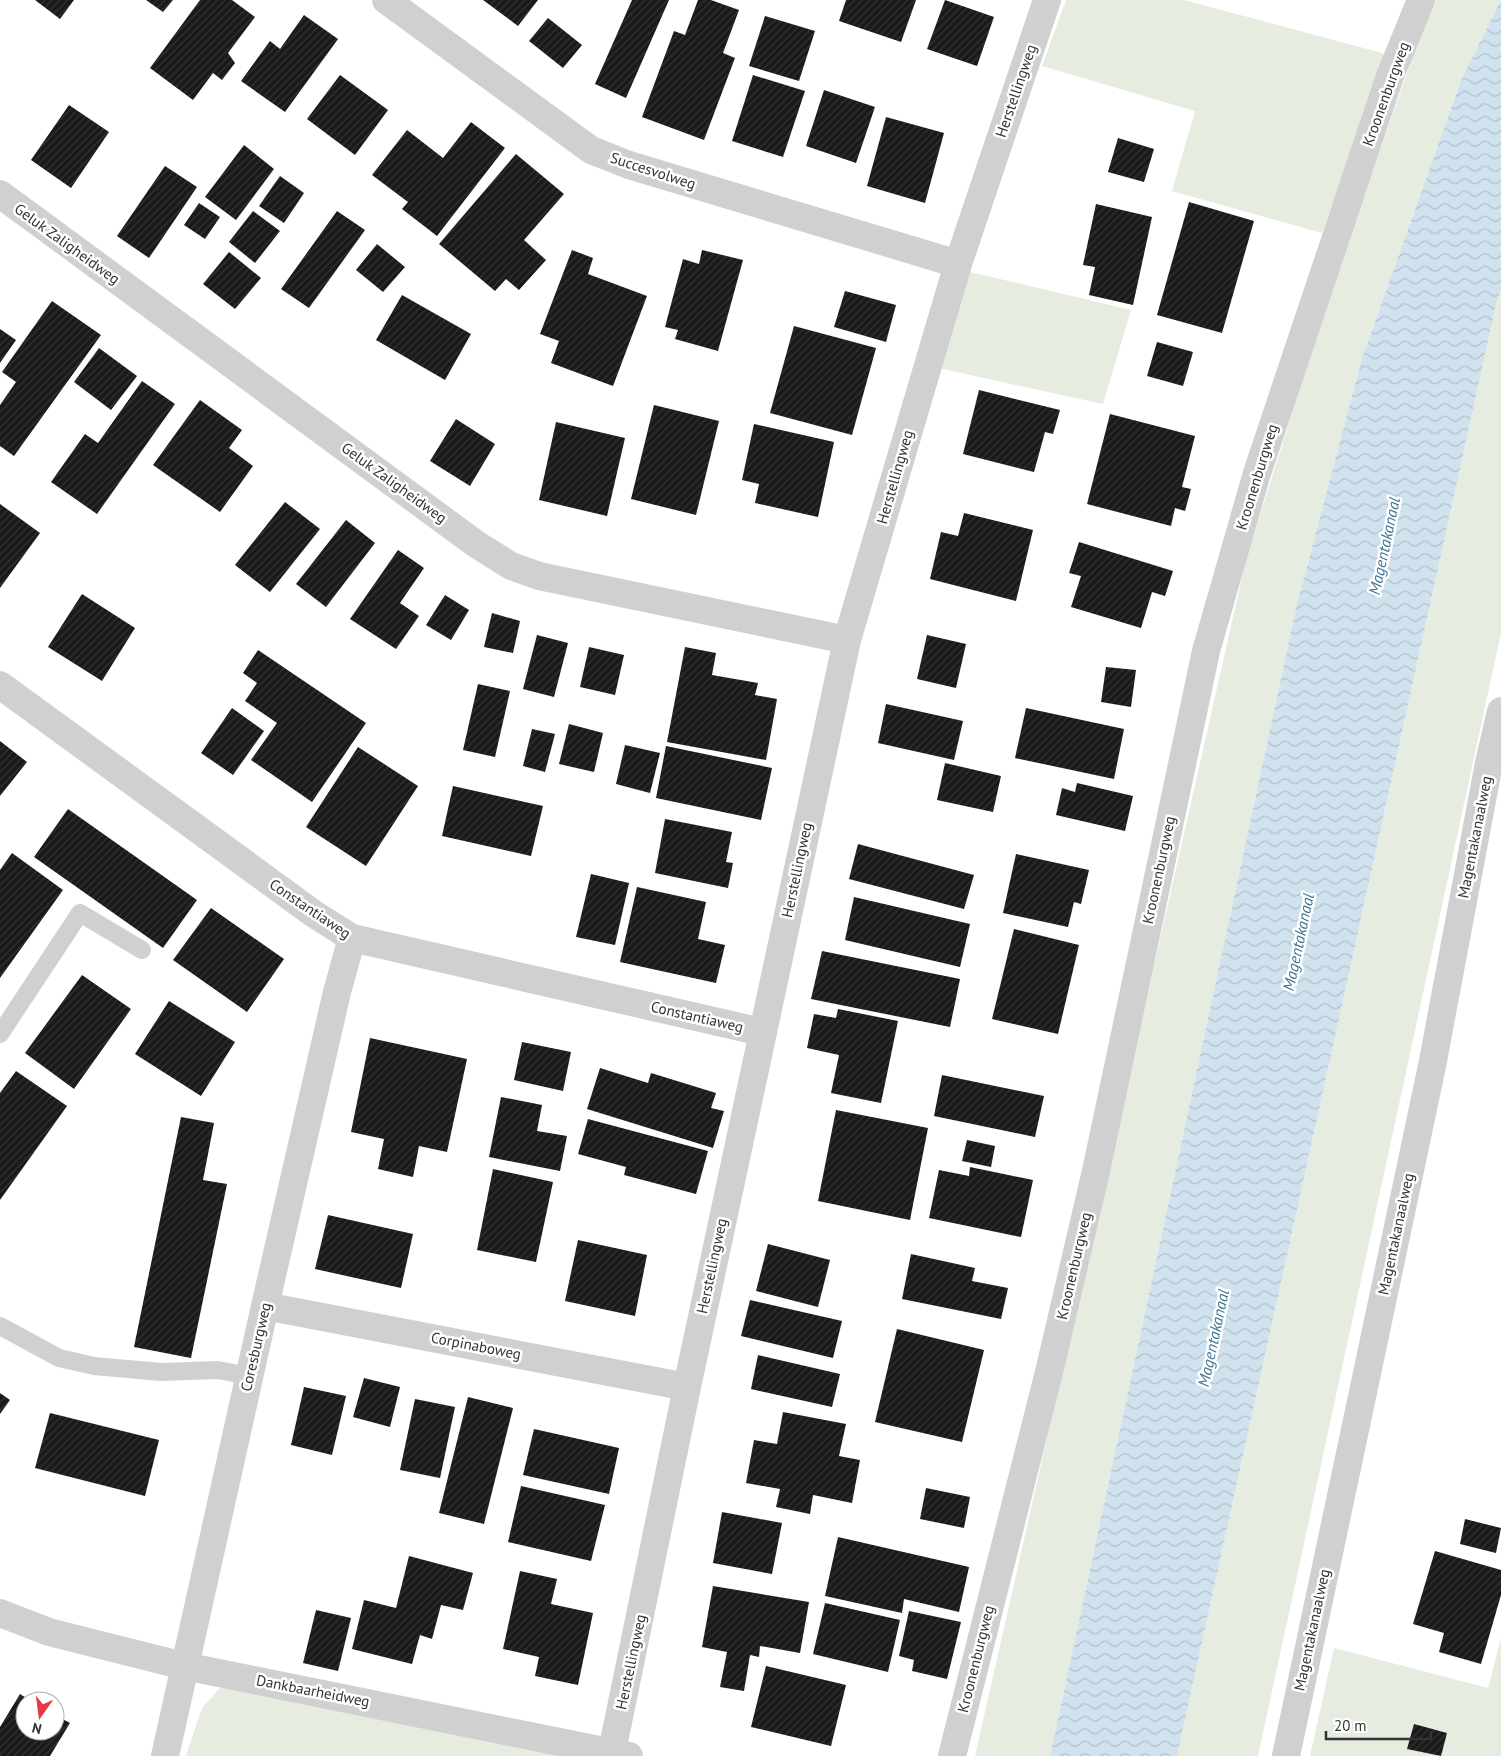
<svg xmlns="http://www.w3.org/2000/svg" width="1501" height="1756" viewBox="0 0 1501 1756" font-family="'PT Sans',sans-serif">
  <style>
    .green { fill: #e6ecdf }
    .water { fill: url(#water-waves) }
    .building { fill: url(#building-hatch) }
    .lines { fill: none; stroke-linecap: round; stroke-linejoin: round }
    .service { stroke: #d0d0d0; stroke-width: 18 }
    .minor { stroke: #d0d0d0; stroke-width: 28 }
    .tertiary { stroke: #d0d0d0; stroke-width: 28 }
    .labels { text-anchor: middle; stroke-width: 5; stroke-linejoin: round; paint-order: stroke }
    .street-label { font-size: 15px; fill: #333; stroke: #fff }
    .water-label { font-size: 16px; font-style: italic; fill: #3f7597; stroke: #fff }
  </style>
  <defs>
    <pattern id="water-waves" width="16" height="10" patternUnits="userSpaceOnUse" patternTransform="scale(1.25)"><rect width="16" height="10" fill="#cfe2ee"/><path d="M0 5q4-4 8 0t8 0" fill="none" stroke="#b2c2cd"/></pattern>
    <pattern id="building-hatch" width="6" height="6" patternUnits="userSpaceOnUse" patternTransform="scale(1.25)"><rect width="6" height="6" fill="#1a1a1a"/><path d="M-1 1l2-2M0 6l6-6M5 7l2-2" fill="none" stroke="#333"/></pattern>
  </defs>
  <rect width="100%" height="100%" fill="#fff"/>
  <path class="green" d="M1066 0H1184L1386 54 1322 233 1172 191 1195 111 1042 66Z
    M1436 0H1501L1462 78 1362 358 1296 608 1050 1756H975L1246 560 1316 337 1413 55Z
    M966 271 1131 310 1103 404 934 367Z
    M1501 290V633L1258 1756H1177L1497 300Z
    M1501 1638V1756H1310L1334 1648 1488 1688Z
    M247 1687 565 1756H186L202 1708 220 1688Z"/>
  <path class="water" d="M1501 0V290L1497 300 1177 1756H1050L1296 608 1362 358 1462 78Z"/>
  <path class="building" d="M35 0H74L60 19Z
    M146 0H173L163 12Z
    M200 0H232L255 17 228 53 235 63 222 80 213 73 193 100 150 68Z
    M483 0H538L518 26Z
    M632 0H669L626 98 595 84Z
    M698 0H711L739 10 723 53 735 58 704 140 642 117 674 31 685 35Z
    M846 0H916L901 42 839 21Z
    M945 0 994 17 977 66 927 49Z
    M304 15 338 39 285 112 241 81 270 41 280 49Z
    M765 16 815 31 799 81 749 66Z
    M548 18 582 45 563 68 529 41Z
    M340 75 388 110 355 155 307 119Z
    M753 75 805 91 783 157 732 141Z
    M824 90 875 107 856 163 806 146Z
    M69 105 109 132 71 188 31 160Z
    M886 117 944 133 925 203 867 186Z
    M471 122 505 148 437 236 402 209 408 202 372 175 407 130 443 158Z
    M1118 138 1154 149 1144 182 1108 172Z
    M244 145 274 169 236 220 205 197Z
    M516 154 564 194 524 240 546 260 519 290 506 279 495 291 439 244Z
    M165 166 197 187 149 258 117 236Z
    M280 176 304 193 284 223 259 206Z
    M1189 202 1254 221 1222 333 1157 315Z
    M199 203 220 217 205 239 184 225Z
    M1096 204 1152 217 1133 305 1089 295 1095 267 1083 265Z
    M253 211 280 231 255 263 229 242Z
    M337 211 365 230 309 308 281 289Z
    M377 244 405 267 383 292 356 270Z
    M572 250 593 258 588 274 647 296 613 386 551 363 559 341 540 334Z
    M702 250 743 260 718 351 675 339 678 330 665 327 683 259 699 264Z
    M229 252 261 278 235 309 203 284Z
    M845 291 896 305 886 342 834 327Z
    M402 295 471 334 445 380 376 340Z
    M52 301 101 335 14 456 0 446V405L16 382 2 372Z
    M794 326 876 348 852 435 770 413Z
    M0 329 16 340 0 363Z
    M1157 342 1193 352 1183 386 1147 376Z
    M99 348 137 376 111 410 74 382Z
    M142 381 175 404 97 514 51 482 85 434 98 443Z
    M979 390 1060 410 1053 434 1045 432 1034 472 963 454Z
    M200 400 242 430 229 448 253 466 220 512 153 465Z
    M654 405 719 421 696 515 631 499Z
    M1110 414 1195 436 1182 487 1191 489 1185 511 1175 508 1171 526 1087 504Z
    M456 419 495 444 470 486 430 461Z
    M556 422 625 438 607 516 539 500Z
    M754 424 834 442 818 517 755 503 759 484 742 480Z
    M285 502 320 529 270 592 235 565Z
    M0 504 40 533 0 588Z
    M964 513 1033 530 1016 601 930 579 941 532 958 536Z
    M346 520 375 543 326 607 296 584Z
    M1079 542 1173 571 1165 596 1152 592 1141 628 1071 607 1081 576 1069 573Z
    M398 550 424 568 400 603 419 616 396 649 350 619Z
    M82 594 135 628 102 681 48 647Z
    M445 595 469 610 451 640 426 625Z
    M492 613 520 621 513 653 484 647Z
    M537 635 568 643 554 697 523 689Z
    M927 635 966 644 956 688 917 679Z
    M589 647 624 655 615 695 580 687Z
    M685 647 716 653 712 675 758 683 755 695 777 699 766 760 667 742Z
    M258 650 366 723 312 802 251 760 277 723 245 701 257 683 243 673Z
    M1106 667 1136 670 1131 707 1101 702Z
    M478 684 510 691 495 757 463 750Z
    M886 704 963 721 954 760 878 743Z
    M232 708 264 731 233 775 201 753Z
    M1026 708 1124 729 1114 779 1015 758Z
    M569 724 603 733 594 772 559 764Z
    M532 729 555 734 545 772 523 766Z
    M0 741 27 762 0 796Z
    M625 745 660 753 650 793 616 784Z
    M666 746 772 768 761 820 656 798Z
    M358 747 418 786 366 866 306 827Z
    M945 763 1001 776 993 812 937 800Z
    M1077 783 1133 796 1125 831 1056 815 1062 788 1075 792Z
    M453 786 543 806 531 856 442 836Z
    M68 809 197 900 163 948 34 857Z
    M665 819 732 832 726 862 733 863 728 888 655 873Z
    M858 844 974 875 964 909 849 879Z
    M12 853 63 890 0 978V870Z
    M1016 854 1089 870 1081 904 1074 902 1068 927 1003 913Z
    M591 874 629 883 615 945 576 937Z
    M637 887 706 902 698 939 725 945 716 983 620 962Z
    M854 897 970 924 960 967 845 940Z
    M211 908 284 959 247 1012 173 960Z
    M1014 929 1079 945 1058 1034 992 1019Z
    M822 951 960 979 950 1027 811 999Z
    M82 975 131 1009 74 1089 25 1053Z
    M169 1001 235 1042 201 1096 135 1054Z
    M838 1009 898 1021 881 1103 831 1093 839 1055 807 1048 814 1014 836 1018Z
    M370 1038 467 1059 447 1152 419 1146 413 1177 378 1169 384 1139 351 1132Z
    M522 1042 571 1052 563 1091 514 1080Z
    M600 1068 648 1083 651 1073 716 1093 711 1108 724 1111 713 1148 587 1109Z
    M16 1071 67 1106 0 1200V1093Z
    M942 1075 1044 1096 1035 1137 934 1116Z
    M501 1097 542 1105 537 1131 567 1136 560 1171 489 1157Z
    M836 1110 928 1128 910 1220 818 1201Z
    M181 1117 214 1123 203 1180 227 1184 191 1358 134 1347Z
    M588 1119 708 1151 696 1194 624 1175 626 1167 578 1154Z
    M967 1140 995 1146 991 1167 962 1161Z
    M970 1167 1033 1180 1021 1237 929 1218 939 1170 969 1176Z
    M493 1169 553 1182 536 1262 477 1250Z
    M328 1215 413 1234 401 1288 315 1269Z
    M578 1240 647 1255 635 1316 565 1301Z
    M768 1244 830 1260 818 1307 756 1291Z
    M911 1254 975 1268 972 1281 1008 1288 1001 1319 902 1299Z
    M750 1300 842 1321 833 1358 741 1336Z
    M897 1329 984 1350 962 1442 875 1422Z
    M758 1355 840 1374 832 1407 751 1389Z
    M364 1378 400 1387 390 1427 353 1417Z
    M304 1387 346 1396 332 1455 291 1445Z
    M0 1393 10 1400 0 1414Z
    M468 1397 513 1408 484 1524 439 1513Z
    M415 1399 455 1407 440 1478 400 1470Z
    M783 1412 846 1424 839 1456 860 1460 852 1503 813 1495 810 1514 776 1507 780 1489 746 1483 754 1440 777 1444Z
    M50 1413 159 1440 145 1496 35 1468Z
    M534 1429 619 1448 609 1494 523 1475Z
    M521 1486 605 1505 591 1561 508 1542Z
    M926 1488 970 1497 964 1528 920 1519Z
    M722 1512 782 1523 772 1574 713 1563Z
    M1465 1519 1501 1528 1496 1553 1460 1544Z
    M838 1537 969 1567 959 1612 904 1599 902 1613 825 1596Z
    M1435 1551 1501 1570V1595L1481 1664 1439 1652 1444 1633 1413 1624Z
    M409 1556 473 1573 463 1610 441 1605 432 1639 420 1635 412 1664 352 1649 364 1600 396 1608Z
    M520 1571 557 1579 551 1604 593 1613 578 1685 535 1676 539 1657 503 1649Z
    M713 1586 809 1602 800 1653 760 1646 759 1657 750 1655 744 1691 720 1687 727 1652 702 1647Z
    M825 1603 900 1620 888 1672 813 1654Z
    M316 1610 351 1618 338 1671 303 1663Z
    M909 1611 961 1622 947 1679 912 1671 914 1660 899 1656Z
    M766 1666 846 1685 831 1746 751 1727Z
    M20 1694 31 1701H25V1731H55V1715L70 1723 50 1756H0V1727Z
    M1414 1724 1447 1733 1441 1756 1407 1749Z"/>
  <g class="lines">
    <path class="service" d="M0 1034 80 913 142 950
      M0 1326 59 1358 94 1366 161 1372 218 1370 249 1376"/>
    <path class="minor" d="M386 0 591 150 629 165 958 264
      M0 194 476 544 511 566 539 576 847 640
      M0 685 314 914 352 938 762 1032
      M265 1306 687 1387
      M0 1613 49 1632 184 1666 629 1756
      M165 1756 265 1306 337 992 352 938
      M611 1756 687 1387 847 640 958 264 1047 0
      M952 1756 1049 1372 1096 1171 1206 651 1257 473 1390 76 1421 0"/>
    <path class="tertiary" d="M1286 1756 1432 1066 1489 763 1501 711"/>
  </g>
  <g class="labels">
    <g class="street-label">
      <text transform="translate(1016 91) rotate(-71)" y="5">Herstellingweg</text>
      <text transform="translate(1386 94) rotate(-70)" y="5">Kroonenburgweg</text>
      <text transform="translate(653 171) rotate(18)" y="5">Succesvolweg</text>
      <text transform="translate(67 244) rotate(36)" y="5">Geluk Zaligheidweg</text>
      <text transform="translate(895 477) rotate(-74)" y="5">Herstellingweg</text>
      <text transform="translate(1257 477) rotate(-73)" y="5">Kroonenburgweg</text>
      <text transform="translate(394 483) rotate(36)" y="5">Geluk Zaligheidweg</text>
      <text transform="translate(1475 837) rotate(-79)" y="5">Magentakanaalweg</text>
      <text transform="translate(797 870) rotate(-78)" y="5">Herstellingweg</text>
      <text transform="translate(1159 870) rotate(-78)" y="5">Kroonenburgweg</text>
      <text transform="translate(310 909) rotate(34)" y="5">Constantiaweg</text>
      <text transform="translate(697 1017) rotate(13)" y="5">Constantiaweg</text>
      <text transform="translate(1396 1234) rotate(-78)" y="5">Magentakanaalweg</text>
      <text transform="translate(712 1266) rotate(-78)" y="5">Herstellingweg</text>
      <text transform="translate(1074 1266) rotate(-77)" y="5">Kroonenburgweg</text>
      <text transform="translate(476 1346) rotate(11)" y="5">Corpinaboweg</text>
      <text transform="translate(256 1347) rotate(-77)" y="5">Coresburgweg</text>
      <text transform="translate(1312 1630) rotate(-78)" y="5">Magentakanaalweg</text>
      <text transform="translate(976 1659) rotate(-76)" y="5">Kroonenburgweg</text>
      <text transform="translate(631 1662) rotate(-78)" y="5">Herstellingweg</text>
      <text transform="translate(313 1691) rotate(11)" y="5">Dankbaarheidweg</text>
    </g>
    <g class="water-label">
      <text transform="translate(1384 546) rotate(-78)" y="6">Magentakanaal</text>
      <text transform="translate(1298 942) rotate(-78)" y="6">Magentakanaal</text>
      <text transform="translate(1213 1338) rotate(-78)" y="6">Magentakanaal</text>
    </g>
  </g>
  <g transform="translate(40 1716) rotate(194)"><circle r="24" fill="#ffffff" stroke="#adadad"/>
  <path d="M0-4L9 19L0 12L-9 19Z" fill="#e63946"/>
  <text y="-8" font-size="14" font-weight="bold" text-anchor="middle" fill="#333333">N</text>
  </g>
  <path d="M1326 1731v8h105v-8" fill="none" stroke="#333333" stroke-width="2.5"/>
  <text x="1334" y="1731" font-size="15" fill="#333333" stroke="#ffffff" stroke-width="4" paint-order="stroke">20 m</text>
</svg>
